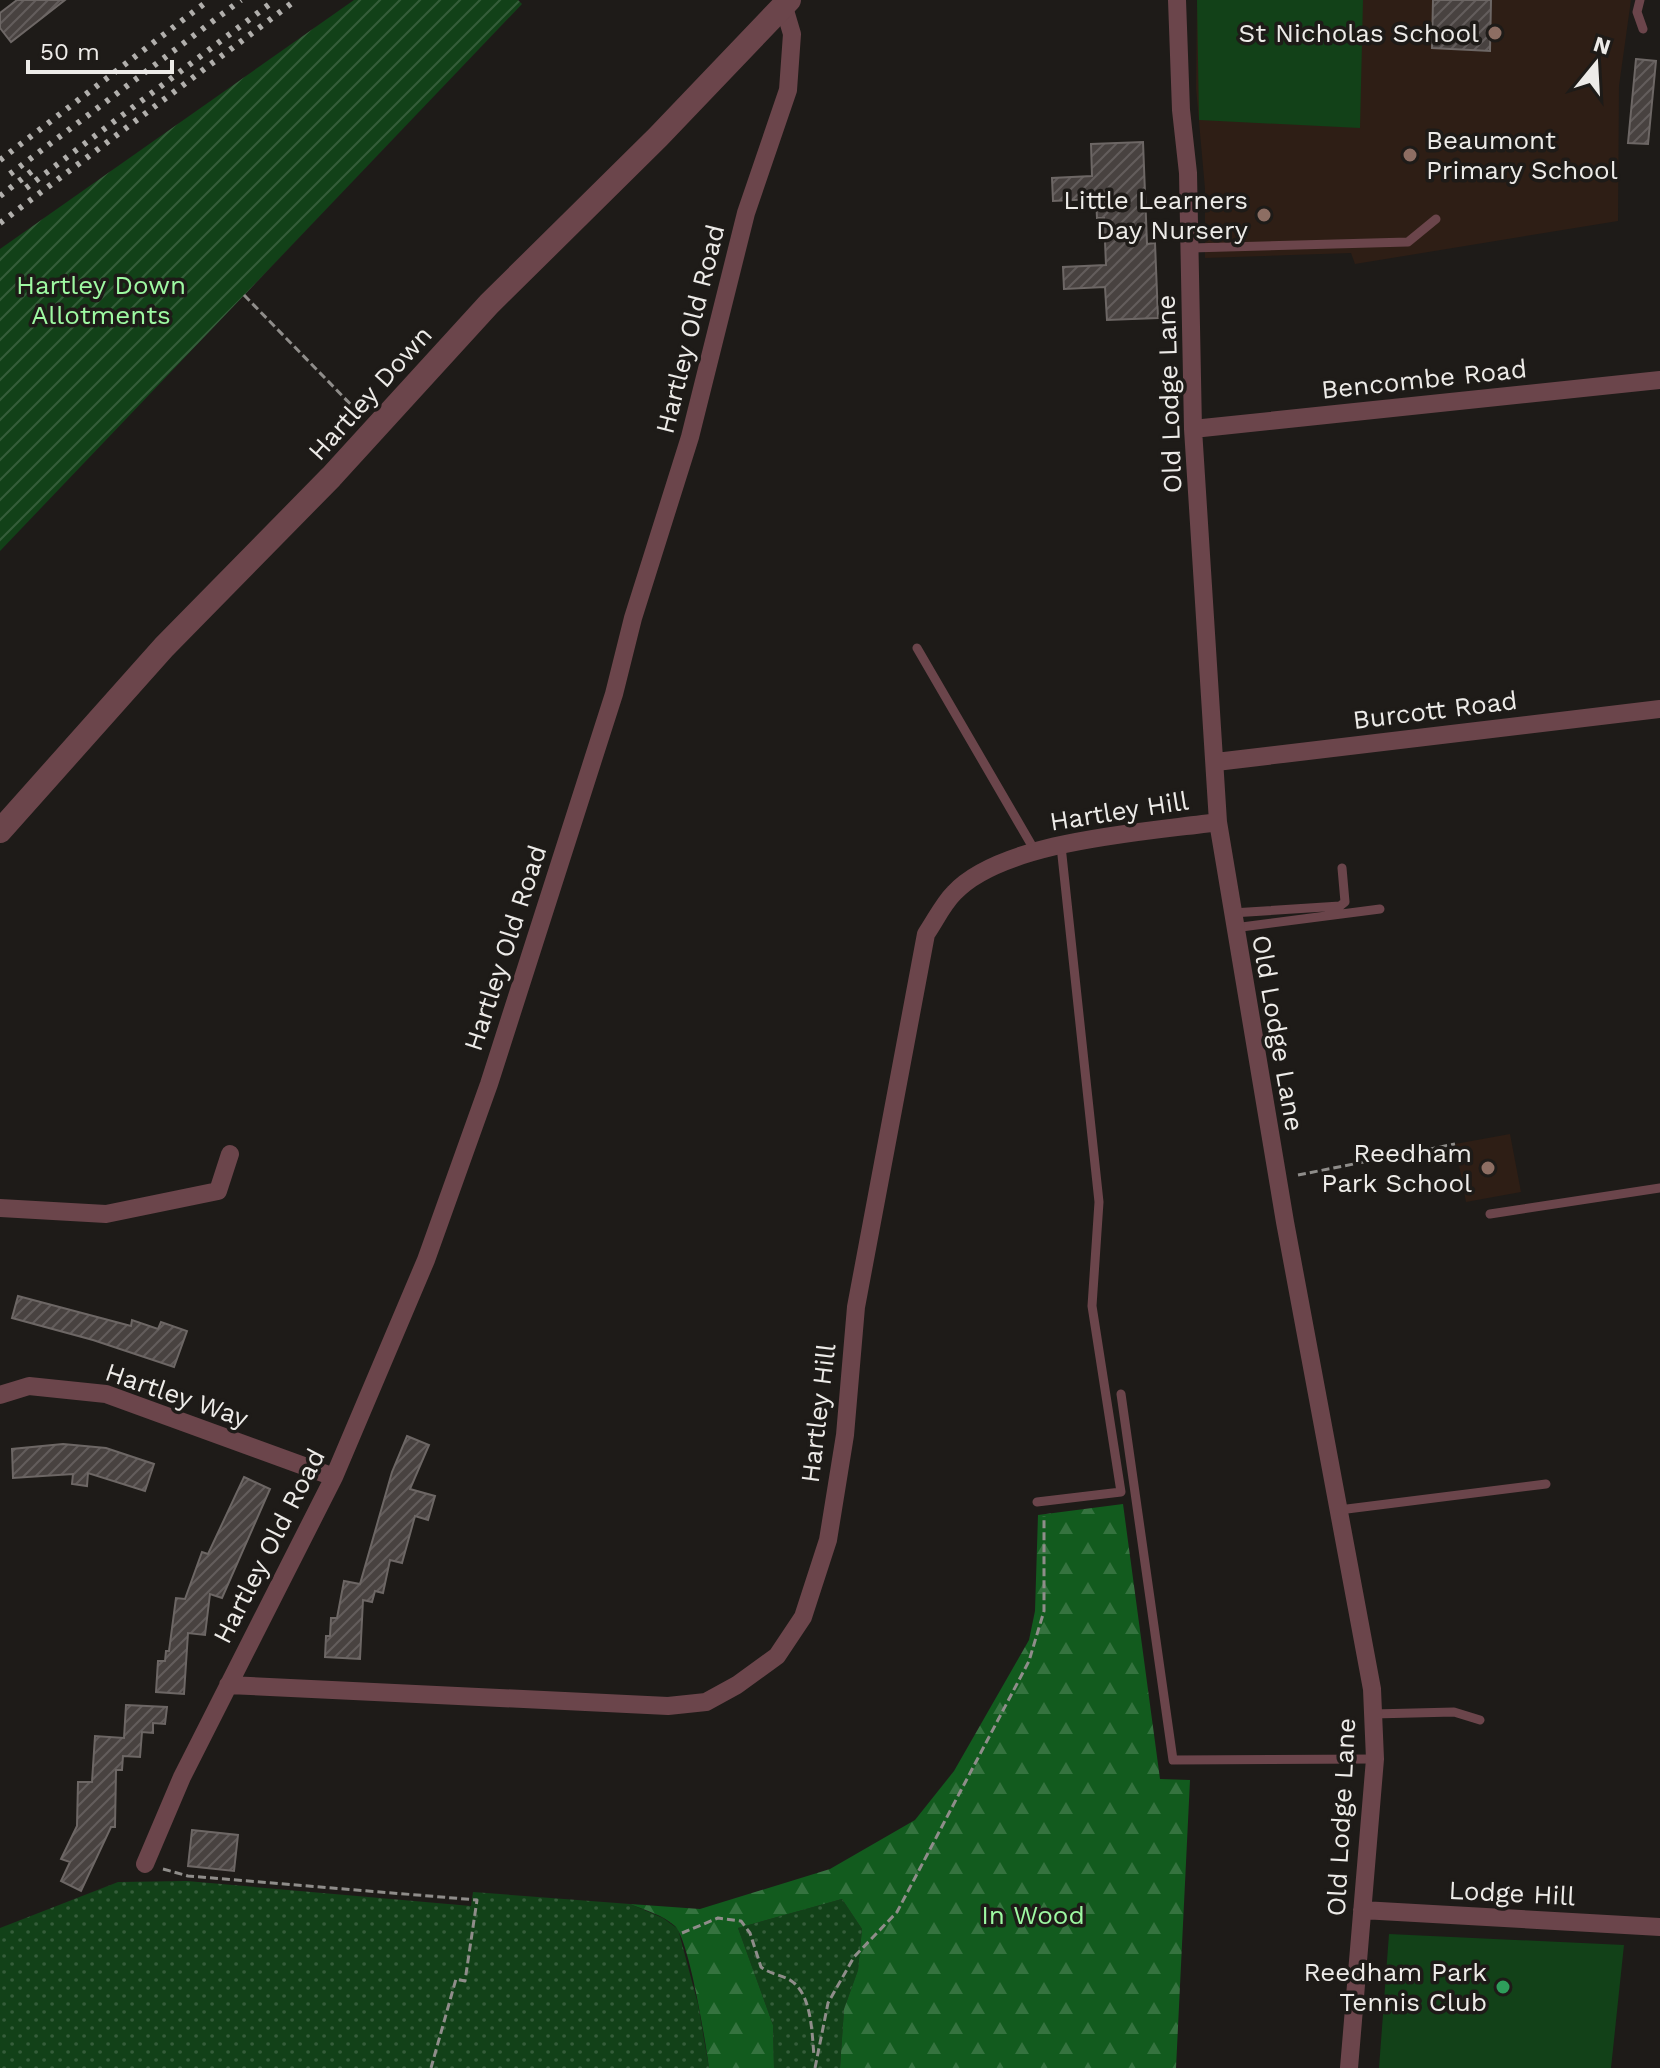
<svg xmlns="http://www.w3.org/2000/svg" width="1660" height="2068" viewBox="0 0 1660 2068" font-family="'Work Sans',sans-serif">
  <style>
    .education { fill: #2e1e15 }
    .grass { fill: url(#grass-dots) }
    .forest { fill: url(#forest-firs) }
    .garden { fill: url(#garden-furrows) }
    .pitch { fill: #124118 }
    .building { fill: url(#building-hatch); stroke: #6d6765; stroke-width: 2 }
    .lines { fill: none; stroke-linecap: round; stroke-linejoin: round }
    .path { stroke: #8f8d8a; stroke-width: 3; stroke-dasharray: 8 4; stroke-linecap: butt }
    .service { stroke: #6b454b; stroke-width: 9 }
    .minor { stroke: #6b454b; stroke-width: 18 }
    .tertiary { stroke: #6b454b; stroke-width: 24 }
    .rail { stroke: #b1afac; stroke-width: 6; stroke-dasharray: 4 8; stroke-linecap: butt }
    .education-dot { fill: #8d6e63; stroke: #1e1b18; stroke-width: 3 }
    .leisure-dot { fill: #2e9e5b; stroke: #1e1b18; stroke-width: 3 }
    .labels { text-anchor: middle; stroke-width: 7; stroke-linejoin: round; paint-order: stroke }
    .poi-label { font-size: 26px; fill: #edebe8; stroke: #1e1b18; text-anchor: end }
    .park-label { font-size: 26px; fill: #9ef9a2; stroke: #1e1b18 }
    .street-label { font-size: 26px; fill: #edebe8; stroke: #1e1b18 }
  </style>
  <defs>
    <pattern id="grass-dots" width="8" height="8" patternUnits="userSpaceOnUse" patternTransform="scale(2)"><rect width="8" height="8" fill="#124118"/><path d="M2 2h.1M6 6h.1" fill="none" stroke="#355d3a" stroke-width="1.8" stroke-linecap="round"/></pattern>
    <pattern id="forest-firs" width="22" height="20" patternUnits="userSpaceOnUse" patternTransform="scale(2)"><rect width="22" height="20" fill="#125b1e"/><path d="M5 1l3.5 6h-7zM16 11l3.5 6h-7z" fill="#35733f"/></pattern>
    <pattern id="garden-furrows" width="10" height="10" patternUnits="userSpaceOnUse" patternTransform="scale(2)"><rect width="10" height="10" fill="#124118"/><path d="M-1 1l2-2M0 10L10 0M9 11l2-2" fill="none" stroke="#355d3a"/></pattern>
    <pattern id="building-hatch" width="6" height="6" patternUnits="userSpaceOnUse" patternTransform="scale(2)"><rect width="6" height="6" fill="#484240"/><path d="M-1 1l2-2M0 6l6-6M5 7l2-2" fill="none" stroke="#635d5c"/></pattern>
  </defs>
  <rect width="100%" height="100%" fill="#1e1b18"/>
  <path class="education" d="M1197 0H1631L1619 86 1618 221 1355 264 1351 253 1205 258V189L1196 88Z
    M1510 1134 1521 1192 1466 1202 1455 1144Z"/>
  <path class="grass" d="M187 1881 471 1906 473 1892 630 1904 663 1918 678 1929 698 2004 709 2068H0V1928L118 1882Z
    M842 1899 862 1929 858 1970 844 2009 840 2068H774L773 2025 738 1928Z"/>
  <path class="forest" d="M1123 1504 1160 1779 1190 1780 1176 2068H840L844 2009 858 1970 862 1929 842 1899 738 1928 773 2025 774 2068H709C706 2044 689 1939 675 1926 663 1915 645 1910 630 1904L700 1909 830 1869 915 1820 954 1771 1029 1640 1035 1611 1038 1515Z"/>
  <path class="garden" d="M354 0H518L522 4 0 551V249Z"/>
  <path class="pitch" d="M1197 0H1363L1360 128 1199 120Z
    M1389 1934 1624 1945 1611 2068H1379Z"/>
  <path class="building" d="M17 0H65L11 42 0 28V13Z
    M1433 0H1491L1490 51 1432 48Z
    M1636 59 1656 61 1648 144 1628 143Z
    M1143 142 1147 244 1155 243 1158 318 1107 320 1105 287 1064 289 1063 267 1106 265 1104 218H1097L1096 199 1053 201 1052 178 1092 176 1091 144Z
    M18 1296 131 1326 132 1320 158 1329 161 1322 187 1331 174 1367 93 1340 12 1318Z
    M407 1436 429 1445 410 1489 435 1496 428 1520 415 1516 402 1563 390 1560 383 1593 375 1591 372 1602 363 1600 360 1659 325 1657 326 1636H330L331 1618H337L344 1581 360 1584 392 1472Z
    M63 1444 106 1448 154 1464 145 1491 88 1473 87 1486 72 1484 73 1474 13 1478 12 1449Z
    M244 1477 270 1489 222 1598 210 1594 205 1635 188 1633 184 1694 156 1692 158 1661H165L166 1651H169L176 1598 185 1599 202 1552 208 1554Z
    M126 1705 167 1707 165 1724 153 1723V1733L142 1732 140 1757 123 1756 122 1770H116L115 1827H111L81 1891 61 1881 70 1862 61 1859 77 1826 78 1782H92L95 1736 124 1738Z
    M192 1830 238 1835 234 1871 188 1866Z"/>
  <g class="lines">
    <path class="path" d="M244 295 361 415
      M1298 1175 1455 1144
      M163 1869 188 1876 477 1900 465 1981 456 1979 431 2068
      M682 1933 718 1918 741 1921 750 1933 761 1967C771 1975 785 1975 794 1983 812 1998 812 2035 814 2056
      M815 2068 828 2003 854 1957 897 1912 1029 1661 1044 1611V1516"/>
    <path class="service" d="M1640 0 1637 12 1643 29
      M1191 248 1408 242 1436 219
      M917 648 1035 851
      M1232 913 1340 906 1345 902 1342 868
      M1234 928 1380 909
      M1490 1214 1660 1188
      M1121 1394 1173 1760 1375 1759
      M1037 1502 1121 1492 1092 1306 1099 1202 1061 846
      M1339 1510 1546 1484
      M1373 1714 1454 1712 1480 1720"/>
    <path class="minor" d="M1177 0 1181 110 1188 173 1193 429 1218 822 1285 1222 1372 1689 1375 1759 1349 2068
      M1193 429 1660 380
      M1216 762 1660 709
      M0 1208 106 1214 218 1191 230 1154
      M0 1395 29 1386 106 1394 334 1477
      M228 1685 668 1706 706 1702 737 1685 777 1656 803 1617 828 1540 845 1435 856 1307 926 934C935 921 943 904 954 893 1003 840 1148 832 1218 822
      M145 1864 182 1777 334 1477 426 1260 489 1084 614 694 633 618 690 437 746 213 788 90 792 34 784 7
      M1362 1910 1660 1927"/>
    <path class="tertiary" d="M0 831 164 647 331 477 489 304 658 137 789 0"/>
    <path class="rail" d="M0 160 209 0
      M10 174 241 0
      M26 188 275 0
      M0 196 32 171
      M0 223 296 0"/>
  </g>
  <g class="education-dot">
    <circle cx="1495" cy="33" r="8"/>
    <circle cx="1410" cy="155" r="8"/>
    <circle cx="1264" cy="215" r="8"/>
    <circle cx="1488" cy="1168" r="8"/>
  </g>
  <circle class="leisure-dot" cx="1503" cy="1987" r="8"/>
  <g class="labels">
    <g class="poi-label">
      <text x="1479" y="42">St Nicholas School</text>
      <text x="1426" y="149" text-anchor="start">Beaumont<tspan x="1426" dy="30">Primary School</tspan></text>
      <text x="1248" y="209">Little Learners<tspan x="1248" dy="30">Day Nursery</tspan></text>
      <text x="1472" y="1162">Reedham<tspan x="1472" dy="30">Park School</tspan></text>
      <text x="1487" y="1981">Reedham Park<tspan x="1487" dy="30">Tennis Club</tspan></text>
    </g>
    <g class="park-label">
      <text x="101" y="294">Hartley Down<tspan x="101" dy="30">Allotments</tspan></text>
      <text x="1033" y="1924">In Wood</text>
    </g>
    <g class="street-label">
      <text transform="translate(690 329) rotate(-76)" y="9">Hartley Old Road</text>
      <text transform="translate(1424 379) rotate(-6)" y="9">Bencombe Road</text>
      <text transform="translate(370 393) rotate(-48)" y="9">Hartley Down</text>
      <text transform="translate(1169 394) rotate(-92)" y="9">Old Lodge Lane</text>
      <text transform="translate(1435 710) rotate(-7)" y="9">Burcott Road</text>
      <text transform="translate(1119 811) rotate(-9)" y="9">Hartley Hill</text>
      <text transform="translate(505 948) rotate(-72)" y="9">Hartley Old Road</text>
      <text transform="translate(1278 1033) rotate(80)" y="9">Old Lodge Lane</text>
      <text transform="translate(177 1395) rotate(19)" y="9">Hartley Way</text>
      <text transform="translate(818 1413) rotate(-83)" y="9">Hartley Hill</text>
      <text transform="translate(269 1546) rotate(-63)" y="9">Hartley Old Road</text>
      <text transform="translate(1341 1817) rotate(-87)" y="9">Old Lodge Lane</text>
      <text transform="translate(1512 1893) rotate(3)" y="9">Lodge Hill</text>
    </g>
  </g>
  <g transform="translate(1596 64) rotate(18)" stroke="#1e1b18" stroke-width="6" paint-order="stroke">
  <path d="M0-6L14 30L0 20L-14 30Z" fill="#edebe8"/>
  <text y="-12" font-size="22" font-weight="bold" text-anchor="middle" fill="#edebe8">N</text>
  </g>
  <path d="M28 60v12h144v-12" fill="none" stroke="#edebe8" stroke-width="4"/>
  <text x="40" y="60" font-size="24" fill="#edebe8" stroke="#1e1b18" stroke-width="6" paint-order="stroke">50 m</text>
</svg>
